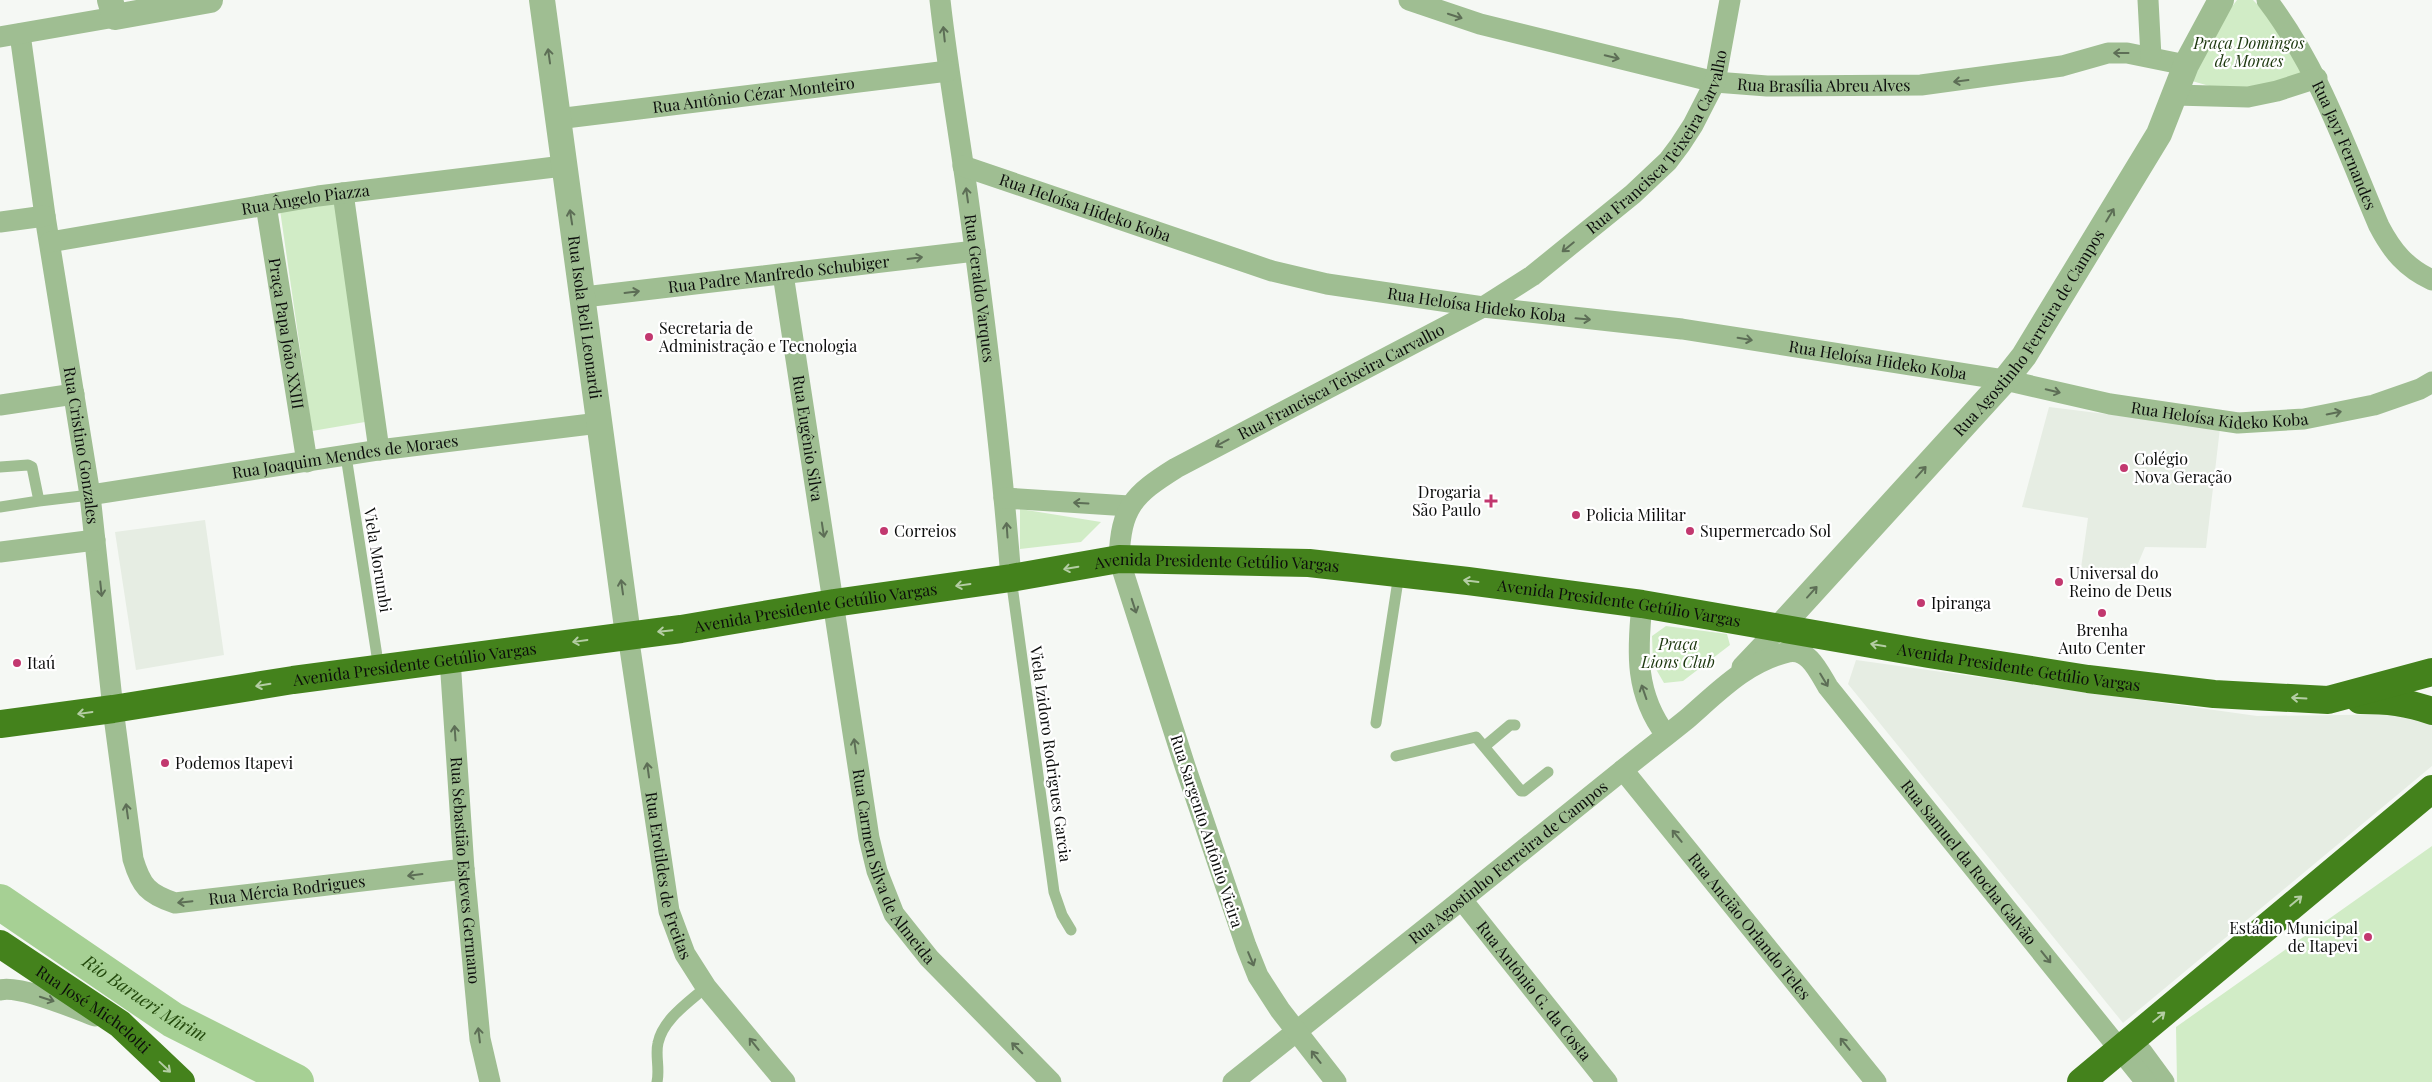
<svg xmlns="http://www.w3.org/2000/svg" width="2432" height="1082" viewBox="0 0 2432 1082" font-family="'Playfair Display',serif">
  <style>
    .built { fill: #e6ede3 }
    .green { fill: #d1ecc6 }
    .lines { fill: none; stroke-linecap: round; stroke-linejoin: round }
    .river { stroke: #a6d094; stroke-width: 36 }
    .service { stroke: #9fbe92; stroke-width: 11 }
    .minor { stroke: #9fbe92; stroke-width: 21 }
    .tertiary { stroke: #9fbe92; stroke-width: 26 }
    .trunk { stroke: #44821c; stroke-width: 28 }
    .oneway { stroke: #5d6e56 }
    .oneway2 { stroke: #b4cda4 }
    .poi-dot { fill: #c2386f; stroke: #fff; stroke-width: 2 }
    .labels { text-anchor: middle; stroke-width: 4.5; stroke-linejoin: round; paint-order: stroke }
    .park-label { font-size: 16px; font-style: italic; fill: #1b360d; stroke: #fff }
    .street-label { font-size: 16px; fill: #0c0d0c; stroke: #fff }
    .poi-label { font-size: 16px; fill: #0c0d0c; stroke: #fff; text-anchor: start }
    .water-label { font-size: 18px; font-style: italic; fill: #22480b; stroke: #fff }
  </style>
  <rect width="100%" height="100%" fill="#f5f8f4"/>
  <path class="built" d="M2049 407 2220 428 2206 548 2145 547 2134 573 2081 568 2088 518 2022 507Z
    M205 520 224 655 136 670 115 532Z
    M1856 660 2257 716 2414 714 2432 724V766L2123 1023 1848 684Z"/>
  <path class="green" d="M2237 0H2253L2277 24 2304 68 2303 81 2261 91 2213 87 2192 81 2225 16Z
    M336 201 365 422 312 431 280 210Z
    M1020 509 1101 522 1081 542 1020 549Z
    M1666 626 1727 634 1730 645 1683 681 1664 683 1653 664 1652 636Z
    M2432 846V1082H2177L2176 1027Z"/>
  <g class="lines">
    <path class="river" id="s1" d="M0 902 173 1020 296 1082"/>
    <path class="service" d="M346 456 379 669
      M0 467 28 465 32 467 39 501 90 495
      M0 507 39 501
      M1011 578 1054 892 1062 915 1071 930
      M1376 723 1399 574
      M1485 746 1510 725H1515
      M1396 756 1476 737 1521 791H1524L1548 772
      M657 1082C660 1069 655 1055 658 1043 663 1019 689 1002 706 987"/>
    <g class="minor">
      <path id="s2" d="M940 0C947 64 958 127 967 191 985 320 1001 449 1011 578"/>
      <path id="s3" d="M1409 0 1480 24 1715 82 1767 86 1921 85 2062 66 2108 53H2127L2186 65"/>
      <path d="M2148 0 2151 57"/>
      <path id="s4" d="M2267 0C2319 68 2346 149 2379 226 2392 251 2406 268 2432 280"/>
      <path id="s5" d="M20 34 45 216 90 495 113 709 133 859C141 886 148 894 175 903L464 869"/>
      <path d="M0 37 115 17"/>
      <path d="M2175 95 2248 97 2277 91 2317 78"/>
      <path id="s6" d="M557 119 948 71"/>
      <path id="s7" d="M963 166 1272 271 1327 284 1483 307 1682 329 2005 380 2110 404 2238 423 2304 419 2374 405 2420 389 2432 382"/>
      <path d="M343 193 379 450"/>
      <path id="s8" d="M266 205 307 462"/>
      <path d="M0 222 45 216"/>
      <path id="s9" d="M50 242 318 196 563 166"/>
      <path id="s10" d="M783 274 869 838 877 871 894 914 929 958 1051 1082"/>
      <path id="s11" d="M584 297 975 251"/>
      <path d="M0 405 74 394"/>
      <path id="s12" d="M90 495 379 450 599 423"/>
      <path d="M1004 498 1129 506"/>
      <path d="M0 552 95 540"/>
      <path d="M1642 604C1637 653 1635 694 1666 735"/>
      <path id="s13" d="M628 635 669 911 685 954 706 987 785 1082"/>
      <path id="s14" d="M450 659 464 869 480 1039 490 1082"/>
      <path d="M1742 667 1779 628"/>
      <path id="s15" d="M1623 770 1876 1082"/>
      <path id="s16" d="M1462 900 1607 1082"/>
      <path d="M0 990C20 985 74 1008 95 1016"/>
      <path d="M2142 1052 2164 1082"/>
      <path id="s17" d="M1233 1082C1364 978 1494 874 1624 769 1645 752 1666 736 1687 719 1718 692 1746 662 1788 652 1808 647 1819 672 1828 687L2146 1082"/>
      <path id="s18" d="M1336 1082 1280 1010 1258 976 1246 946 1185 766 1119 559C1121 507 1133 495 1176 468L1483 307 1532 276 1633 194 1668 161 1680 145 1693 125 1715 82 1730 0"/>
    </g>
    <g class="tertiary">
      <path d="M110 0 115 17 210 0"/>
      <path id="s19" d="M542 0 628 635"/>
      <path id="s20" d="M1779 628 2005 380 2024 356 2159 134 2186 65 2221 0"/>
    </g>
    <g class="trunk">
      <path d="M2360 700C2386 700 2408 702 2432 711"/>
      <path id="s21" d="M0 724 113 709 293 680 681 629 834 603 1011 578 1119 559 1309 563 1468 581 1642 604 1929 654 2088 679 2214 694 2328 700 2432 672"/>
      <path id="s22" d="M0 944 120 1024 181 1082"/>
      <path d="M2081 1082 2432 789"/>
    </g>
  </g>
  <defs><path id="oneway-shaft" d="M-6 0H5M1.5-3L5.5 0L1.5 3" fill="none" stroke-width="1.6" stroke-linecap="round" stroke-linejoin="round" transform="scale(1.25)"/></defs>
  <g class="oneway">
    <use href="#oneway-shaft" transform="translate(1455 16) rotate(18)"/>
    <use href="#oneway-shaft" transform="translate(944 34) rotate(-96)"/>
    <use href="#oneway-shaft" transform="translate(2121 53) rotate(-180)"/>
    <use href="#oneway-shaft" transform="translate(549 56) rotate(-98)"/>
    <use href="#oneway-shaft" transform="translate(1612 57) rotate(14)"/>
    <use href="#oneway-shaft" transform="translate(1961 81) rotate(173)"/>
    <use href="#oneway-shaft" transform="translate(967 195) rotate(-98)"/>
    <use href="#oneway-shaft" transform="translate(2110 215) rotate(-59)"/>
    <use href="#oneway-shaft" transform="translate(571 217) rotate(-99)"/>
    <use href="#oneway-shaft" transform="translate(1568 247) rotate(141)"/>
    <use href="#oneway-shaft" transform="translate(915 258) rotate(-7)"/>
    <use href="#oneway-shaft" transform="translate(632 292) rotate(-7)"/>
    <use href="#oneway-shaft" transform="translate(1583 319) rotate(5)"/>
    <use href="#oneway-shaft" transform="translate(1745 339) rotate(9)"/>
    <use href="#oneway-shaft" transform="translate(2053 391) rotate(13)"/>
    <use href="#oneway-shaft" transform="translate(2334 413) rotate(-11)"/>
    <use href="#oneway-shaft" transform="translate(1222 443) rotate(152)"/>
    <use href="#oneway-shaft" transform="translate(1921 472) rotate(-48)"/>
    <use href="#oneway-shaft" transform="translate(1081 503) rotate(-177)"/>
    <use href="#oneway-shaft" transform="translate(823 530) rotate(81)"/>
    <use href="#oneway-shaft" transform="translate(1007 530) rotate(-94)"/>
    <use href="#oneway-shaft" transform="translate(622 587) rotate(-98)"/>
    <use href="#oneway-shaft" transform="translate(101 589) rotate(84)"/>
    <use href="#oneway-shaft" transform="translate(1812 592) rotate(-48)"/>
    <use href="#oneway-shaft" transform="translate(1134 606) rotate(72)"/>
    <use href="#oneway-shaft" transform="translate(1824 680) rotate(59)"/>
    <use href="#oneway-shaft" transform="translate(1644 692) rotate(-109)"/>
    <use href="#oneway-shaft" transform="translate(455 733) rotate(-94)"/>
    <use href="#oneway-shaft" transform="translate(855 746) rotate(-98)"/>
    <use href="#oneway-shaft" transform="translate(648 770) rotate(-98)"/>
    <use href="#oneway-shaft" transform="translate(127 811) rotate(-98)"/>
    <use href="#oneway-shaft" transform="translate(1677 836) rotate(-129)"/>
    <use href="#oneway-shaft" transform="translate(415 875) rotate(173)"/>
    <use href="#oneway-shaft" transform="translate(185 902) rotate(174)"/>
    <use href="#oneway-shaft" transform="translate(2046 957) rotate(51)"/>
    <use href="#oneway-shaft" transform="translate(1251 959) rotate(67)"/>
    <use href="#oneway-shaft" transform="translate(47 999) rotate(18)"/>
    <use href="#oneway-shaft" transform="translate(479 1035) rotate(-97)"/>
    <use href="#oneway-shaft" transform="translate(754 1044) rotate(-129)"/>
    <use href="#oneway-shaft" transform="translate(1845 1044) rotate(-129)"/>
    <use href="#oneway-shaft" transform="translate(1017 1048) rotate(-135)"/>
    <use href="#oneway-shaft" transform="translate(1316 1057) rotate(-128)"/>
  </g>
  <g class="oneway2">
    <use href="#oneway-shaft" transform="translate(1071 568) rotate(170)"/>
    <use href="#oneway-shaft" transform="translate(1471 581) rotate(-173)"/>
    <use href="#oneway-shaft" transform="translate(963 585) rotate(172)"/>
    <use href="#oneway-shaft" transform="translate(665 631) rotate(174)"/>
    <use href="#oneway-shaft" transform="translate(580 641) rotate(172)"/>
    <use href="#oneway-shaft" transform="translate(1878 645) rotate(-170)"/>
    <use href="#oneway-shaft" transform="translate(263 685) rotate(171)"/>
    <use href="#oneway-shaft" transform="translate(2299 698) rotate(-177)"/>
    <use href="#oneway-shaft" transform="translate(85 713) rotate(172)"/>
    <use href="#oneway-shaft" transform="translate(2296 901) rotate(-40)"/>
    <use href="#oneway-shaft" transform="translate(2159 1017) rotate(-40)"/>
    <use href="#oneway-shaft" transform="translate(165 1067) rotate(43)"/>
  </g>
  <g class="poi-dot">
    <circle cx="649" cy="337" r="5"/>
    <circle cx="2124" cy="468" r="5"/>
    <path d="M1488.5 493.5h5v5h5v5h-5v5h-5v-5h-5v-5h5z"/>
    <circle cx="1576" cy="515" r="5"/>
    <circle cx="884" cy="531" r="5"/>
    <circle cx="1690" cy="531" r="5"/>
    <circle cx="2059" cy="582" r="5"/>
    <circle cx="1921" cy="603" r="5"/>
    <circle cx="2102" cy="613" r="5"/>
    <circle cx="17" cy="663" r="5"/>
    <circle cx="165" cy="763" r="5"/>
    <circle cx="2368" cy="937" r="5"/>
  </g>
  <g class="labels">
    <g class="park-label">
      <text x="2249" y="49">Praça Domingos<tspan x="2249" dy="18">de Moraes</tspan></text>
      <text x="1678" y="650">Praça<tspan x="1678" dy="18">Lions Club</tspan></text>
    </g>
    <g class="street-label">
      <text dy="6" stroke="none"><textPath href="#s3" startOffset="426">Rua Brasília Abreu Alves</textPath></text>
      <text dy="6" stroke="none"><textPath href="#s6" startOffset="198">Rua Antônio Cézar Monteiro</textPath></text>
      <text dy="6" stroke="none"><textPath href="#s18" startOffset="1278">Rua Francisca Teixeira Carvalho</textPath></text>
      <text dy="6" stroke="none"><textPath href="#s4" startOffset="165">Rua Jayr Fernandes</textPath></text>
      <text dy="6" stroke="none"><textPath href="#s9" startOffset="259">Rua Ângelo Piazza</textPath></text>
      <text dy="6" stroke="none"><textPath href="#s7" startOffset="129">Rua Heloísa Hideko Koba</textPath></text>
      <text dy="6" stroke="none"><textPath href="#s11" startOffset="196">Rua Padre Manfredo Schubiger</textPath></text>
      <text dy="6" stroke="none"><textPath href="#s2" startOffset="291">Rua Geraldo Varques</textPath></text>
      <text dy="6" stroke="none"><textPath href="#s7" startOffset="534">Rua Heloísa Hideko Koba</textPath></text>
      <text dy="6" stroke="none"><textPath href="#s19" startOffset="320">Rua Isola Beli Leonardi</textPath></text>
      <text dy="6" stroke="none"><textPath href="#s20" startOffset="388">Rua Agostinho Ferreira de Campos</textPath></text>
      <text dy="6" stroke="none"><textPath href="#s8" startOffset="130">Praça Papa João XXIII</textPath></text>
      <text dy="6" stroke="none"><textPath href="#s7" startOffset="939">Rua Heloísa Hideko Koba</textPath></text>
      <text dy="6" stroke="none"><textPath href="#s18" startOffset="872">Rua Francisca Teixeira Carvalho</textPath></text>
      <text dy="6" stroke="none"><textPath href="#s7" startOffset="1286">Rua Heloísa Kideko Koba</textPath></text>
      <text dy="6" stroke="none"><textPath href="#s10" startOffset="166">Rua Eugênio Silva</textPath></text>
      <text dy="6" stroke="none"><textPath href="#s5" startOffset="416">Rua Cristino Gonzales</textPath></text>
      <text dy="6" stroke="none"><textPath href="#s12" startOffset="258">Rua Joaquim Mendes de Moraes</textPath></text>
      <text transform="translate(378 560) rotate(81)" y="6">Viela Morumbi</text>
      <text dy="6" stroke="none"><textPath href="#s21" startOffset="1229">Avenida Presidente Getúlio Vargas</textPath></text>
      <text dy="6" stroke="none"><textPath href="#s21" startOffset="1634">Avenida Presidente Getúlio Vargas</textPath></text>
      <text dy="6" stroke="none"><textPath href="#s21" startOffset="824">Avenida Presidente Getúlio Vargas</textPath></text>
      <text dy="6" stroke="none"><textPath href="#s21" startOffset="419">Avenida Presidente Getúlio Vargas</textPath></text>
      <text dy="6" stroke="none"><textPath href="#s21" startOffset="2039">Avenida Presidente Getúlio Vargas</textPath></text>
      <text transform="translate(1051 754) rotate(82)" y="6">Viela Izidoro Rodrigues Garcia</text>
      <text transform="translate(1207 831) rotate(72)" y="6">Rua Sargento Antônio Vieira</text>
      <text dy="6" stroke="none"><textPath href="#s17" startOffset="352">Rua Agostinho Ferreira de Campos</textPath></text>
      <text dy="6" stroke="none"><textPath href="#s17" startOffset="986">Rua Samuel da Rocha Galvão</textPath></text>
      <text dy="6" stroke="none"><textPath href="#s10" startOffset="606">Rua Carmen Silva de Almeida</textPath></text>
      <text dy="6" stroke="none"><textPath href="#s14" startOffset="212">Rua Sebastião Esteves Germano</textPath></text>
      <text dy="6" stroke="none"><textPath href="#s13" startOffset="244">Rua Erotildes de Freitas</textPath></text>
      <text dy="6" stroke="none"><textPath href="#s5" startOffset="1010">Rua Mércia Rodrigues</textPath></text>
      <text dy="6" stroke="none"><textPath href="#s15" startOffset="201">Rua Ancião Orlando Teles</textPath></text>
      <text dy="6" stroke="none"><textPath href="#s16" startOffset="116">Rua Antônio G. da Costa</textPath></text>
      <text dy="6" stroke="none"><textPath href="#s22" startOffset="114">Rua José Michelotti</textPath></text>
    </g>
    <g class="poi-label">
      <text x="659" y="334">Secretaria de<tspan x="659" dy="18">Administração e Tecnologia</tspan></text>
      <text x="2134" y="465">Colégio<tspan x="2134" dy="18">Nova Geração</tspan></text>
      <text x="1481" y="498" text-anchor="end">Drogaria<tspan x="1481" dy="18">São Paulo</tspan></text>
      <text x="1586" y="521">Policia Militar</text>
      <text x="894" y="537">Correios</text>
      <text x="1700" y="537">Supermercado Sol</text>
      <text x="2069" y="579">Universal do<tspan x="2069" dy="18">Reino de Deus</tspan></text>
      <text x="1931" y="609">Ipiranga</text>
      <text x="2102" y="636" text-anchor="middle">Brenha<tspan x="2102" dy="18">Auto Center</tspan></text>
      <text x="27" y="669">Itaú</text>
      <text x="175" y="769">Podemos Itapevi</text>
      <text x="2358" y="934" text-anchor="end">Estádio Municipal<tspan x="2358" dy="18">de Itapevi</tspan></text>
    </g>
    <g class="water-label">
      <text dy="6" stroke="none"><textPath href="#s1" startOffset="174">Rio Barueri Mirim</textPath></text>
    </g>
  </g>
</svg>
